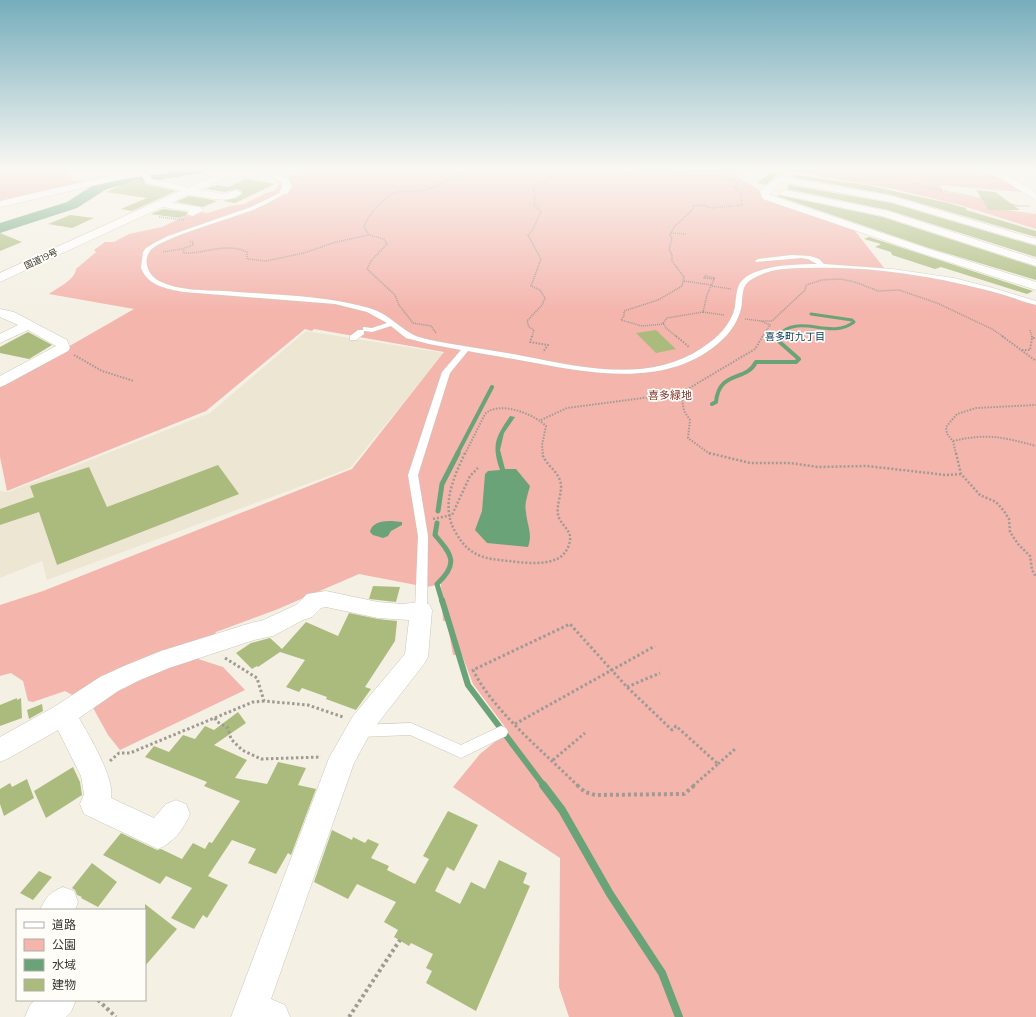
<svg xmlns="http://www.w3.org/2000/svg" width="1036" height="1017" viewBox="0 0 1036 1017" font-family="Montserrat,'Noto Sans JP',sans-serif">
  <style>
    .built { fill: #ede6d3 }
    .green { fill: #f4b5ad }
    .water { fill: #6ba379 }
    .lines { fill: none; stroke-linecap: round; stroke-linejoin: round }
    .stream-far4 { stroke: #6ba379; stroke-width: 3 }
    .stream-far3 { stroke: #6ba379; stroke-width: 4 }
    .stream-far2 { stroke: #6ba379; stroke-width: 5 }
    .stream-far1 { stroke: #6ba379; stroke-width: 6 }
    .stream { stroke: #6ba379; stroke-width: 8 }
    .river { fill: #6ba379; fill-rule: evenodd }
    .building { fill: #abbb7d }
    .service-casing { stroke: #cbc7bc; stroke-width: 1 }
    .minor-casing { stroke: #cbc7bc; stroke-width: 1 }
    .trunk-casing { stroke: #cbc7bc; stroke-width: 1 }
    .path-far4 { stroke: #9f9b93; stroke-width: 1.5; stroke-dasharray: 1 1; stroke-linecap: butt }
    .path-far3 { stroke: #9f9b93; stroke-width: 2; stroke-dasharray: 1.5 1.5; stroke-linecap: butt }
    .path-far2 { stroke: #9f9b93; stroke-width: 2.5; stroke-dasharray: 2 2; stroke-linecap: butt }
    .path-far1 { stroke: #9f9b93; stroke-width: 3; stroke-dasharray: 2.5 2.5; stroke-linecap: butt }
    .path { stroke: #9f9b93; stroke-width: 4; stroke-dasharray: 3 3; stroke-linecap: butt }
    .service { fill: #fff; fill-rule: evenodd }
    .minor { fill: #fff; fill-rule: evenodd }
    .trunk { fill: #fff; fill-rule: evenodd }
    .labels { text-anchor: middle; stroke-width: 3.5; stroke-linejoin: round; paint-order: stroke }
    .far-street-label { font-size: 9px; fill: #373531; stroke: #fffdf8 }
    .far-neighbourhood-label { font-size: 10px; fill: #093d60; stroke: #fffdf8 }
    .park-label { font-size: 11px; fill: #84312b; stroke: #fffdf8 }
  </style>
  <rect width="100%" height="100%" fill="#f4f0e4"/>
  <path class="built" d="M306 331 444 353 350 468 47 580 42 561 0 578V491L8 492 210 413Z"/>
  <path class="green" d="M0 170H64L74 181 98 180 0 202Z
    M308 170H750L745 171 737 176 759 190 763 196 856 229 855 231 885 269C937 274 986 285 1036 302V1017H569L559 987 560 858 453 787 480 754 508 731 473 684 462 655H453L447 621H443L441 584 427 587 416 585 359 574 278 609 216 632 198 659 223 667 245 690 120 750 108 735 92 706 65 691 33 702 28 701 23 681 11 673 0 676V605L43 591 352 469 444 352 314 329 312 331 305 329 206 411 7 491 0 457V386L134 309 49 294C57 288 75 280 76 269L96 252 94 250 105 242H114L129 234 162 227 190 214 200 212 208 213 230 206 244 204 266 193 274 191 278 187 279 183 275 182Z
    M783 170H980L999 176 1022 192 940 185 943 192 996 202 1007 210 1036 214V229L960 205 894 189Z"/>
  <path class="water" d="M510 416 515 417 504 433 500 450 505 469H516L530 486C528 494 524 504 526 512 527 525 533 534 528 547L487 543 475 530 482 511 485 474 488 471 500 470C491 444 496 437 510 416Z
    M392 521 402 522V525L391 531 388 536 383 538 373 535 370 532C372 522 383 521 392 521Z"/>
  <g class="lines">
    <path class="stream-far4" d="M776 337C799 311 829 341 854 322L852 320 811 314"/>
    <path class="stream-far3" d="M712 404 716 402C719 370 746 382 756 362H796L799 359 775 338 776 336
      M457 454 492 387"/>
    <path class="stream-far2" d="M438 511 442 484 458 453
      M437 523 435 535C452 555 459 564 437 584L442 601"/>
    <path class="stream-far1" d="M442 600 468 685 544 786"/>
    <path class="stream" d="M543 785 562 810 610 894 662 973 679 1017"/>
    <path class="river" d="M170 170H203L201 173 196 174 118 186 105 190 77 208 0 233V223L67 202 95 184 116 178Z"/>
  </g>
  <path class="building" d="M770 173H777V175L766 185 757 183Z
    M795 175 866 185 948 203 966 208V210L1036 231V237L892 195 794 177Z
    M137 179 143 181 146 184 176 191 132 211 121 209 147 198 106 192Z
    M246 179 275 184 235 203 223 201 236 198 242 194V192L237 189 225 192 205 189 217 185 229 187Z
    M789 185 891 203 1036 246V257L888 210 792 190 787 189Z
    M976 190 995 192 1020 210H989Z
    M779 195 782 196 882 217 1036 267V280L929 248 777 196Z
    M189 196 207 199 217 201 203 207 176 202Z
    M163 209 187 212V215L179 218 151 214Z
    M70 215 94 218 72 228 48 224Z
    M0 233 22 242 0 251Z
    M869 237 921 254 1033 291 1027 294 941 267 935 269 892 255 891 252 875 247 881 244 864 239Z
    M656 330 676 349 656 353 636 333Z
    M28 332 52 345 29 359 0 353V347Z
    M218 465 239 494 57 565 39 512 0 525V509L34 497 30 486 89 467 107 507Z
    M373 586 400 587 396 602 369 599Z
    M349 613 378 619 397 621 395 641 365 687 371 689 356 710 326 699 327 697 302 688 299 692 286 687 305 660 280 652 258 667 257 666 252 669 236 653 251 643 270 638 282 649 306 622 338 636Z
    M17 698V700L21 698 22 718 0 726V705Z
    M42 704 43 711 29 719 27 710Z
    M238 712 246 723 214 745 247 760 235 778 267 784 278 762 306 768 298 785 316 789 291 855 288 853 276 874 248 863 256 849 232 840 208 876 228 885 207 918 203 915 194 929 171 918 192 888 166 876 160 884 103 855 121 833 157 850 161 849 182 859 193 843 205 849 209 842 212 843 240 801 204 786 207 782 145 757 154 746 169 752 183 735 195 739 205 726 214 730Z
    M73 767 80 782 82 795 46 818 34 791Z
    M27 779 34 798 4 816 0 804V789L10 783 12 787Z
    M448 811 478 825 454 871 447 867 435 891 460 904 471 882 485 889 499 860 527 873 523 883 530 886 476 1011 426 983 432 971 426 968 433 954 411 943 409 946 394 937 398 930 384 922 396 902 357 884 348 899 314 882 332 830 352 840 353 837 365 843 368 839 379 844 371 858 389 866 387 870 415 884 429 859 423 856Z
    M92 863 117 882 98 907 81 898 82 897 77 895 75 890 72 888Z
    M39 871 52 877 33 900 20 893Z
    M145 904 177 929 145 966Z"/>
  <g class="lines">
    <defs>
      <path id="service" d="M284 191 286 193C275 199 265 205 253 210 235 217 158 239 150 251 142 262 149 276 159 281 179 291 204 290 225 291 273 295 323 295 369 308 385 312 397 325 410 333 416 337 424 338 430 340 461 346 492 350 523 356 581 367 648 384 702 348 717 338 731 325 735 307 736 299 736 290 740 283 752 265 797 264 817 264L808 259 801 258 756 262 755 261 758 259 792 255 810 256 819 259 824 264 893 269 954 278 993 288 1036 301V305C1018 300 1000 293 982 289 927 275 868 266 811 268 796 268 779 268 765 273 760 275 752 278 748 282 741 288 743 300 741 309 738 320 732 330 724 338 672 389 594 374 530 362 509 358 488 355 468 351L450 373 418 475 428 536 427 610 425 613 421 614 417 613 415 610 418 536 408 475 442 372 461 350 429 344 406 338 391 326 372 332 364 331V334L356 340H350V336L358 330H363V327L372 328 387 323 367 312 335 304 184 292C167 289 148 286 141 268L143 252 146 248 154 243 168 236 251 207Z
        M411 723 461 745 501 726 506 728 508 732 506 736 461 758 410 735 359 737 354 735 352 731 354 727 359 725Z"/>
      <path id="minor" d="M150 170H171L167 173 150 175 152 179 185 186 186 188 225 194 236 190 241 193C229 206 201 196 186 194L183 193 182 191 146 183 142 176 118 180 0 207V201L118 174Z
        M246 170H269L288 178 292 187 287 194H281L279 192 282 187 281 182 265 174 250 173Z
        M981 170C1004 170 1017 181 1036 193V200L1000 178 982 172Z
        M780 176 892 196 1036 239V245L891 202 782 182 770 193V195L929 249 1036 282V290L921 253 763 199 760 192 762 190 777 177Z
        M785 190 888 211 1036 259V266L882 216 782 195 780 193 782 191Z
        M159 201 199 207 204 210 193 216 189 215 188 213 189 211 156 206 154 204Z
        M0 309 14 312 67 340 70 348 68 351 5 385 0 387V376L56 346 28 330 0 343V334L18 325 0 317Z
        M326 591 378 602 402 604 421 602 429 604 432 610 428 657 424 664 371 732 354 763 271 999 285 1005 290 1017H231L329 758 353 716 405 654 409 620 378 618 326 607 321 608 312 617 303 620 273 636 254 640 169 668 140 680 118 691 79 718C89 736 115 778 111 798L154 818 166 804 176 800 186 804 190 814C184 829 173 843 158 849L84 814 80 804 84 794 81 776 58 730 9 758 0 762V737L54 707 100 677 124 666 161 651 254 622 261 621 296 605 307 594Z
        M63 887 74 891 78 902 75 910H40C46 897 50 892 63 887Z
        M35 1000H76L71 1012 66 1017H25L30 1005Z"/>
      <path id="trunk" d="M226 170H239L238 172 0 282V273Z"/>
    </defs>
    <use href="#service" class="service-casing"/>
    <use href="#minor" class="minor-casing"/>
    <use href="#trunk" class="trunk-casing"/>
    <path class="path-far4" d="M615 170 620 173 627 174 657 171 682 175 722 176
      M913 183 939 190 1019 206H1030
      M159 217 184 220
      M671 233 687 234
      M184 250 183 253C206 254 225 242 247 252V259L266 261 304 253 336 242 369 235
      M163 252 182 249 193 245V242L189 241
      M714 279 704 278 705 276 715 278
      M684 281 712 285
      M712 286 731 289
      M703 312 724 315
      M745 319 761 321
      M664 324 642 326 621 320 624 316V311L658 300 682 286 684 277 672 261V255L669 249 672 239 670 235 674 227 693 209V206L702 205 711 208 742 205 741 195 735 187 738 183 722 176 720 170
      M1030 330 1032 337
      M436 333 431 326 413 323 399 305 395 295 367 269 371 261 387 244 384 239 369 235 364 227C367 215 388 192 401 191 414 190 421 193 434 187 447 181 457 173 471 170
      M532 337 534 330 529 327 527 321 542 305 545 298 540 290 531 286 541 259 528 235C535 229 536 220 541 212L534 205 535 196 533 190 536 186 549 179 557 170
      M677 337 666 328 663 323 667 318 703 312 707 295 715 277
      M762 337 770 325 761 321H772L805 290 806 285 822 280 841 279 855 282 878 291 899 290 937 303 992 329 1004 337"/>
    <path class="path-far3" d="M532 336 530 342 548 345 543 352
      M676 336 689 347
      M1002 336 1036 361
      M1032 336V338H1036
      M1022 350H1030L1032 338
      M74 355 102 371 134 381
      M541 420 567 408 681 393
      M953 441C987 433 1003 437 1036 446
      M465 454 485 414C499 400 534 414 546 426L542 445 543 454
      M710 454 688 438 690 420 684 411 681 393 755 349 763 336
      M956 454 953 441 947 434 946 427 957 414 976 408 1036 405"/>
    <path class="path-far2" d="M465 453C453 479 440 507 456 533 469 556 484 559 509 561 523 563 543 565 557 559 564 556 569 548 570 540 572 530 559 524 558 514 556 501 565 490 559 478 555 469 545 464 542 453
      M709 453 750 463H790L818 467 867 466 946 475 961 474
      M956 453 961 474 980 495 996 502 1004 511 1009 519 1010 532 1018 544 1030 556 1032 570 1036 577
      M433 519 452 515 470 476 478 468"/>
    <path class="path-far1" d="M225 658 257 678 264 701 308 705 343 717
      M627 687 660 673
      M215 718 216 721 228 728 231 739 242 750 261 759 321 757
      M515 724 655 646
      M553 760 585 733
      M110 761 119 753H130L253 702 264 701
      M718 764 735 749
      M578 786C545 753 493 711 473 670L570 624 627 687 672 730 676 726 718 764
      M693 786 718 764"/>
    <path class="path" d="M577 785 585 792 595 795 684 794 695 785
      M98 1000 116 1017
      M349 1017 400 940"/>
    <use href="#service" class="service"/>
    <use href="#minor" class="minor"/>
    <use href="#trunk" class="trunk"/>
  </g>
  <linearGradient id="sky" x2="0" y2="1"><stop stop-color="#76adbc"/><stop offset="0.54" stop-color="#faf8f3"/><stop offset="1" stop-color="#faf8f3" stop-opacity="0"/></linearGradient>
  <rect width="1036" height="312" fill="url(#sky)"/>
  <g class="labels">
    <g class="far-street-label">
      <text transform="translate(41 259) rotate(-25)" y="3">国道19号</text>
    </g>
    <g class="far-neighbourhood-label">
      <text x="795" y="340">喜多町九丁目</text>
    </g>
    <g class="park-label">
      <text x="670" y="399">喜多緑地</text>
    </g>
  </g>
  <rect x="16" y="909" width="130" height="92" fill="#fffdf8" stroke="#afada8"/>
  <rect x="24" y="922" width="20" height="6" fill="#ffffff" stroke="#afada8"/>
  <text x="52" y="929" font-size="12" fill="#373531">道路</text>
  <rect x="24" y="939" width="20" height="12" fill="#f4b5ad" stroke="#afada8"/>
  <text x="52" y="949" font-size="12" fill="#373531">公園</text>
  <rect x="24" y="959" width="20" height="12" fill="#6ba379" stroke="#afada8"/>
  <text x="52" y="969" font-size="12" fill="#373531">水域</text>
  <rect x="24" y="979" width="20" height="12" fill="#abbb7d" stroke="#afada8"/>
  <text x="52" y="989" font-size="12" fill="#373531">建物</text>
</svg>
